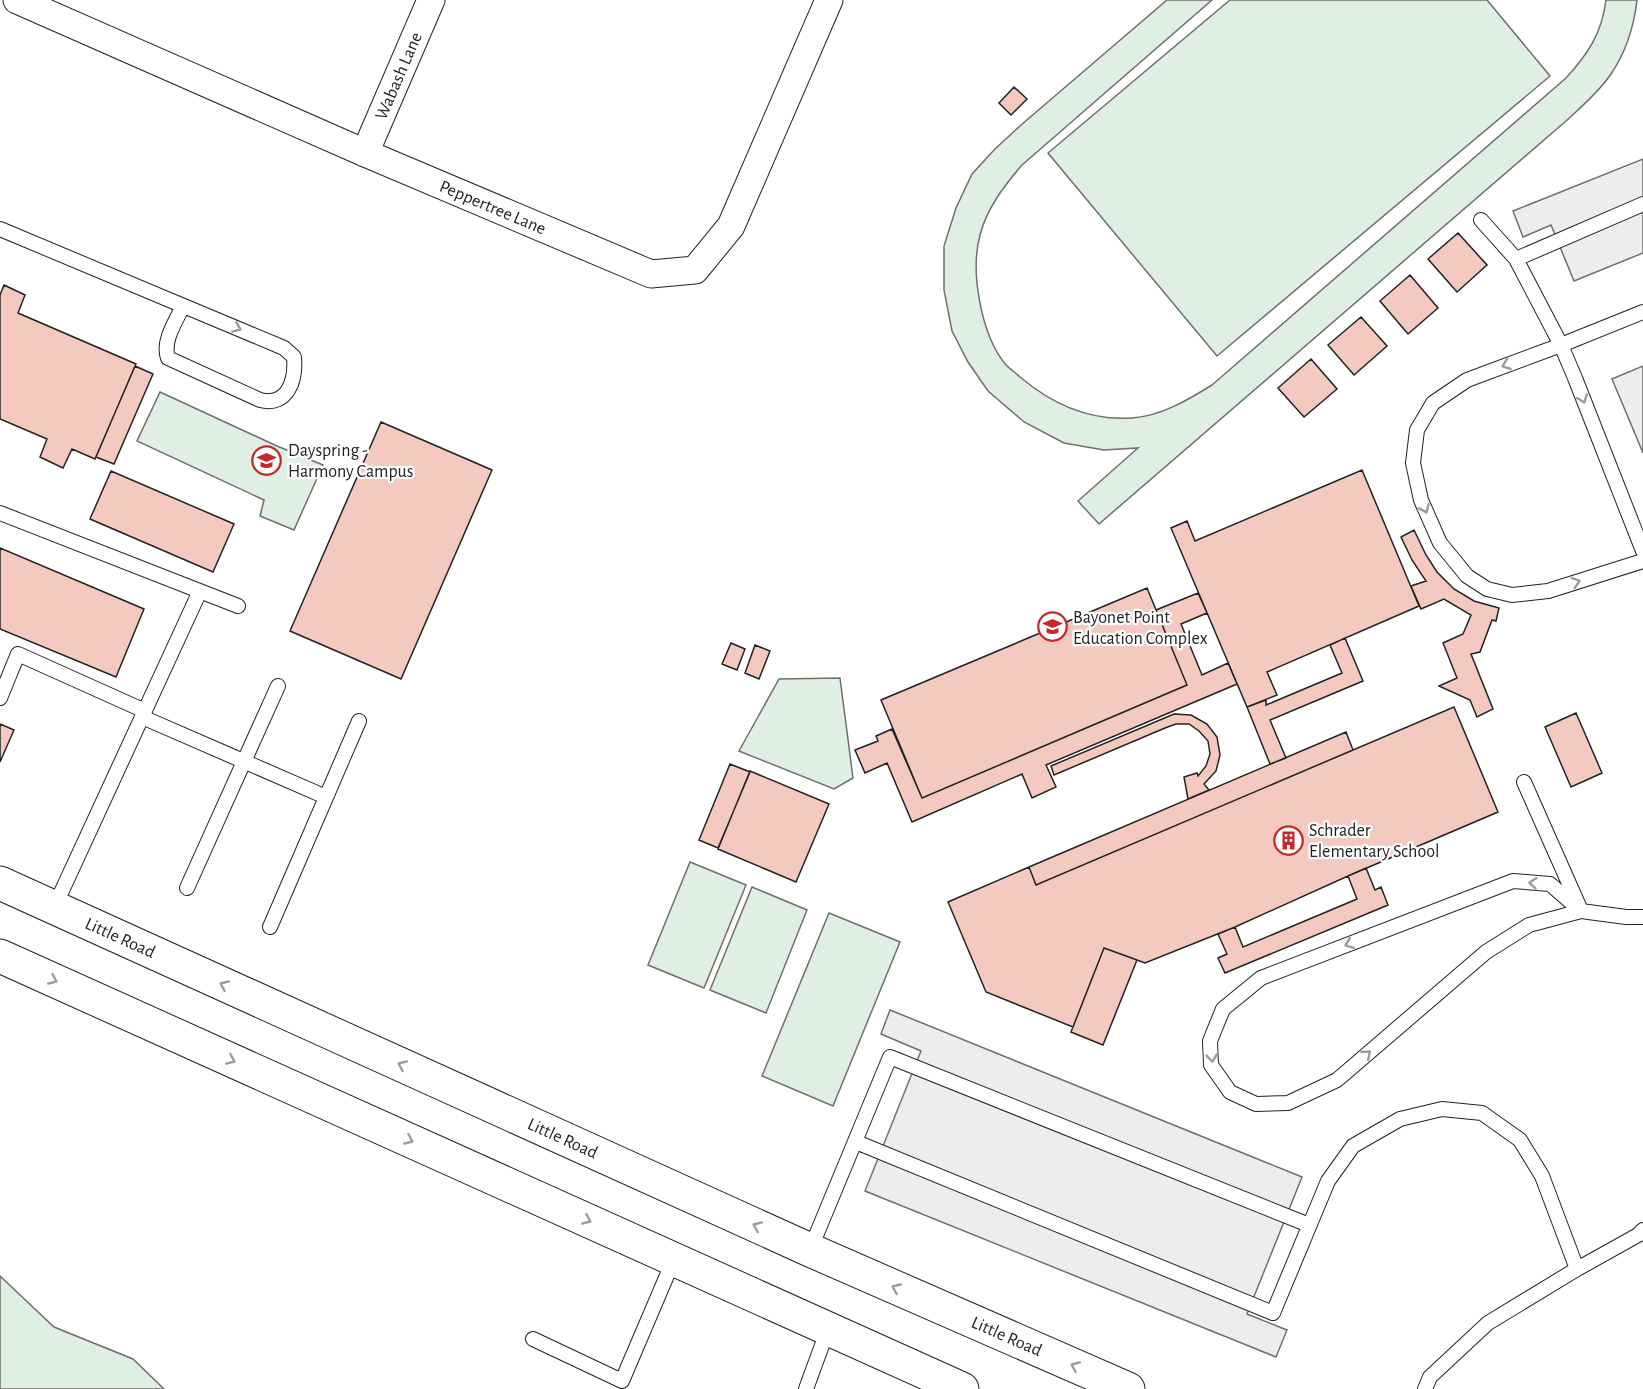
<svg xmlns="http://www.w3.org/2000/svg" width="1643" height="1389" viewBox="0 0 1643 1389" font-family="'Alegreya Sans',sans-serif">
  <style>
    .green { fill: #e0efe3; stroke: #6f6f6f; stroke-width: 1.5 }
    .parking { fill: #ededed; stroke: #6f6f6f; stroke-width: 1.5 }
    .building { fill: #f3c9c0; stroke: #222; stroke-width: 1.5 }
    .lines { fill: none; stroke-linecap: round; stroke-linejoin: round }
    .service-casing { stroke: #222; stroke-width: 16 }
    .minor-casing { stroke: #222; stroke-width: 29 }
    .primary-casing { stroke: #222; stroke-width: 35 }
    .service { stroke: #fff; stroke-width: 14 }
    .minor { stroke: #fff; stroke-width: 27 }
    .primary { stroke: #fff; stroke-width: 33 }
    .oneway { stroke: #9c9c9c }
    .labels { text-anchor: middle; stroke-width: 4.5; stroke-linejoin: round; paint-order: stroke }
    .street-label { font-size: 18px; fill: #222; stroke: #fff }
    .poi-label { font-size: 18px; fill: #222; stroke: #fff; text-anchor: start }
  </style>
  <rect width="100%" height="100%" fill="#fff"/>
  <path class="green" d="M1167 0H1212L1022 165C1004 186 987 208 980 235 970 272 981 335 1006 365 1010 369 1016 373 1020 377 1052 404 1090 421 1132 418 1161 416 1188 400 1212 385L1566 78C1588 54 1602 33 1606 0H1637C1634 26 1626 52 1611 74 1599 92 1581 107 1566 121L1099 524 1078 501 1138 448 1104 450 1064 443 1024 422 988 391 968 362 952 331 944 290V246L956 208 972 174 995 149 1021 125Z
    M1230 0H1487L1550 76 1217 356 1048 153Z
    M160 392 277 446 323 465 294 530 260 516 264 500 137 441Z
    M840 678 853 778 834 789 739 751 779 679Z
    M690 862 746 885 704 988 648 965Z
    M752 887 807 910 766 1013 710 990Z
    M829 913 900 942 833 1106 762 1076Z
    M0 1276 54 1327 133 1359 164 1389H0Z"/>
  <path class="parking" d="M1643 159V253L1574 281 1551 225 1523 237 1513 211Z
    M1643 366V453L1612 379Z
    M890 1010 1302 1177 1247 1314 1287 1330 1276 1357 865 1191 921 1051 881 1034Z"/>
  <path class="building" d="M1014 87 1027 99 1011 115 999 103Z
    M1458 233 1487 265 1457 292 1428 259Z
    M1410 275 1438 308 1408 334 1380 301Z
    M4 285 25 295 18 313 136 364 95 459 72 449 63 468 40 457 47 439 0 419V295Z
    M1361 317 1387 346 1354 375 1328 345Z
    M1311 359 1337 389 1304 417 1278 388Z
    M135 366 153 374 114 464 96 457Z
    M381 422 492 470 401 679 290 631Z
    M1362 470 1419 606 1267 672 1277 695 1247 707 1171 528 1187 521 1195 541Z
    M111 471 234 524 213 572 90 519Z
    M1414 530 1426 555 1437 572 1454 589 1474 601 1499 608 1496 621 1492 620 1480 652 1471 654 1493 709 1477 717 1470 700 1439 686 1457 678 1443 643 1463 634 1471 615 1444 599 1421 609 1411 586 1426 581 1412 560 1401 537Z
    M0 548 144 609 116 677 0 629Z
    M1147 588 1187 685 922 798 881 700Z
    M1198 593 1207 613 1181 624 1202 675 1228 663 1237 684 1046 765 1056 787 1032 798 1022 774 912 822 887 763 865 773 855 750 878 741 876 736 892 729 922 798 1187 685 1156 610Z
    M1345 638 1363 681 1270 720 1286 758 1270 764 1247 707 1266 700V705L1342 673 1330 645Z
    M731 643 745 649 737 670 722 664Z
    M755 645 770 651 759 679 745 673Z
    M1454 707 1498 812 1348 876 1235 927 1145 963 1104 948 1073 1027 986 992 948 902 1029 867 1036 885Z
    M1576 713 1602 773 1571 787 1545 727Z
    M1174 714 1191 715 1207 724 1217 737 1220 755 1216 771 1204 784 1209 790 1188 799 1184 777 1197 773 1198 776 1206 766 1210 754 1208 741 1199 731 1189 724H1176L1165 728 1054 775 1051 766Z
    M0 724 14 730 0 762Z
    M1346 732 1353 750 1036 885 1029 867Z
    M730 764 750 772 718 848 699 840Z
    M750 771 829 804 796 882 718 849Z
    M1366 868 1375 890 1381 887 1388 905 1225 973 1218 958 1227 954 1218 934 1235 927 1243 947 1357 899 1348 876Z
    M1104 948 1137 960 1103 1045 1071 1032Z"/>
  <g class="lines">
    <defs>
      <path id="service" d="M1643 204 1516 259 1561 345 1575 378 1643 551
        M1481 220 1516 259
        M0 229 284 348 294 357C296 380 288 407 260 400L168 358C162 341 176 321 183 306
        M1643 312 1561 345 1467 380 1433 403 1417 430 1413 463 1421 500 1440 543 1467 576 1487 589 1512 595 1548 591 1643 561
        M0 513 238 606
        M0 698 18 654 145 711
        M142 717 326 797
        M1524 782 1579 906
        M187 888 278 686
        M54 908 200 591
        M1581 911 1550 884 1513 881 1261 978 1223 1009 1210 1041 1211 1065 1230 1092 1256 1104 1288 1103 1337 1080 1486 952 1529 925 1581 911 1626 917H1643
        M270 927 359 721
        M856 1142 1273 1313 1328 1181 1353 1146 1400 1119 1442 1109 1482 1113 1520 1140 1542 1176 1577 1269
        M810 1250 890 1057 1309 1225
        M533 1339 622 1381 674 1259
        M806 1389 828 1329
        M1425 1389 1430 1377 1488 1323 1577 1269 1638 1235 1643 1230"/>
      <g id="minor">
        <path id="s1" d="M17 0 365 153 651 274 695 270 731 226 829 0"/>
        <path id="s2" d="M365 153 431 0"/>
      </g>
      <g id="primary">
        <path id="s3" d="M0 883 810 1250 1128 1389"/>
        <path d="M0 956 962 1389"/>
      </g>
    </defs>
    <use href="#service" class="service-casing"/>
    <use href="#minor" class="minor-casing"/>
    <use href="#primary" class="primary-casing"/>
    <use href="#service" class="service"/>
    <use href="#minor" class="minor"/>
    <use href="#primary" class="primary"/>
  </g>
  <defs><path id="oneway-chevron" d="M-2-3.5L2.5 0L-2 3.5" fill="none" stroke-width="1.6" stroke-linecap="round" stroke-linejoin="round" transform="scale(1.5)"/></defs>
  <g class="oneway">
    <use href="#oneway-chevron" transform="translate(237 328) rotate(23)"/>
    <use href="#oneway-chevron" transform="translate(1506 365) rotate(160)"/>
    <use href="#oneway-chevron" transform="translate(1583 399) rotate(69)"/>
    <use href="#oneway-chevron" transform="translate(1425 509) rotate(66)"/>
    <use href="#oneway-chevron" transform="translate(1576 582) rotate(-17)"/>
    <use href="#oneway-chevron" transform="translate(1533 883) rotate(-175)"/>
    <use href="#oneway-chevron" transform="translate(1349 944) rotate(159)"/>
    <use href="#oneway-chevron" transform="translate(53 980) rotate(24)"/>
    <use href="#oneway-chevron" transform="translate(224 985) rotate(-156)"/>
    <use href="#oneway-chevron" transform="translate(1367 1054) rotate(-41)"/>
    <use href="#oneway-chevron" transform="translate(1212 1058) rotate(83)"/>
    <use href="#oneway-chevron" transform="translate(231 1060) rotate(24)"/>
    <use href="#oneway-chevron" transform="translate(402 1065) rotate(-156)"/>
    <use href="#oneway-chevron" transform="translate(409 1140) rotate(24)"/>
    <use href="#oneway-chevron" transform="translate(587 1220) rotate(24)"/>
    <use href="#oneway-chevron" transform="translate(757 1226) rotate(-156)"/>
    <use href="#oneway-chevron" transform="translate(896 1288) rotate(-156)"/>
    <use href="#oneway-chevron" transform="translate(1075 1366) rotate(-156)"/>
  </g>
  <defs>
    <symbol id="school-ring" viewBox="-11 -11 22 22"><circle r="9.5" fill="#fff" stroke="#c62828" stroke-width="1.5"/><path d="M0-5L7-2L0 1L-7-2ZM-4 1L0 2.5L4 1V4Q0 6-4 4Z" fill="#c62828"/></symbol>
    <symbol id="building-ring" viewBox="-11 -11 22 22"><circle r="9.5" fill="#fff" stroke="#c62828" stroke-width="1.5"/><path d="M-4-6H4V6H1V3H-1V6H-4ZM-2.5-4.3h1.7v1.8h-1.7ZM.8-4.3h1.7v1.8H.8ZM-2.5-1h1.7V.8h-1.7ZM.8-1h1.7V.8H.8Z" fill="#c62828"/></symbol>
  </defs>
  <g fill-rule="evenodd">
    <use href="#school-ring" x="250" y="444" width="33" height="33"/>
    <use href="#school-ring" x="1036" y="610" width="33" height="33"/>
    <use href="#building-ring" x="1272" y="824" width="33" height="33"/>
  </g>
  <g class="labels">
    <g class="street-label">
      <text dy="6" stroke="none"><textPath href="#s2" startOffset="84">Wabash Lane</textPath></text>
      <text dy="6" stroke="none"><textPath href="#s1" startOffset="519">Peppertree Lane</textPath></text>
      <text dy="6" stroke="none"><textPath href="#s3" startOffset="132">Little Road</textPath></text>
      <text dy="6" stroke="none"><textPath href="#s3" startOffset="618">Little Road</textPath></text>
      <text dy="6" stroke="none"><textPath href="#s3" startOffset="1104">Little Road</textPath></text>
    </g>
    <g class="poi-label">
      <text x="288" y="456">Dayspring -<tspan x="288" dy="21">Harmony Campus</tspan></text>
      <text x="1073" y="623">Bayonet Point<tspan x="1073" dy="21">Education Complex</tspan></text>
      <text x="1309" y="836">Schrader<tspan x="1309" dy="21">Elementary School</tspan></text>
    </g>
  </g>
</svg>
